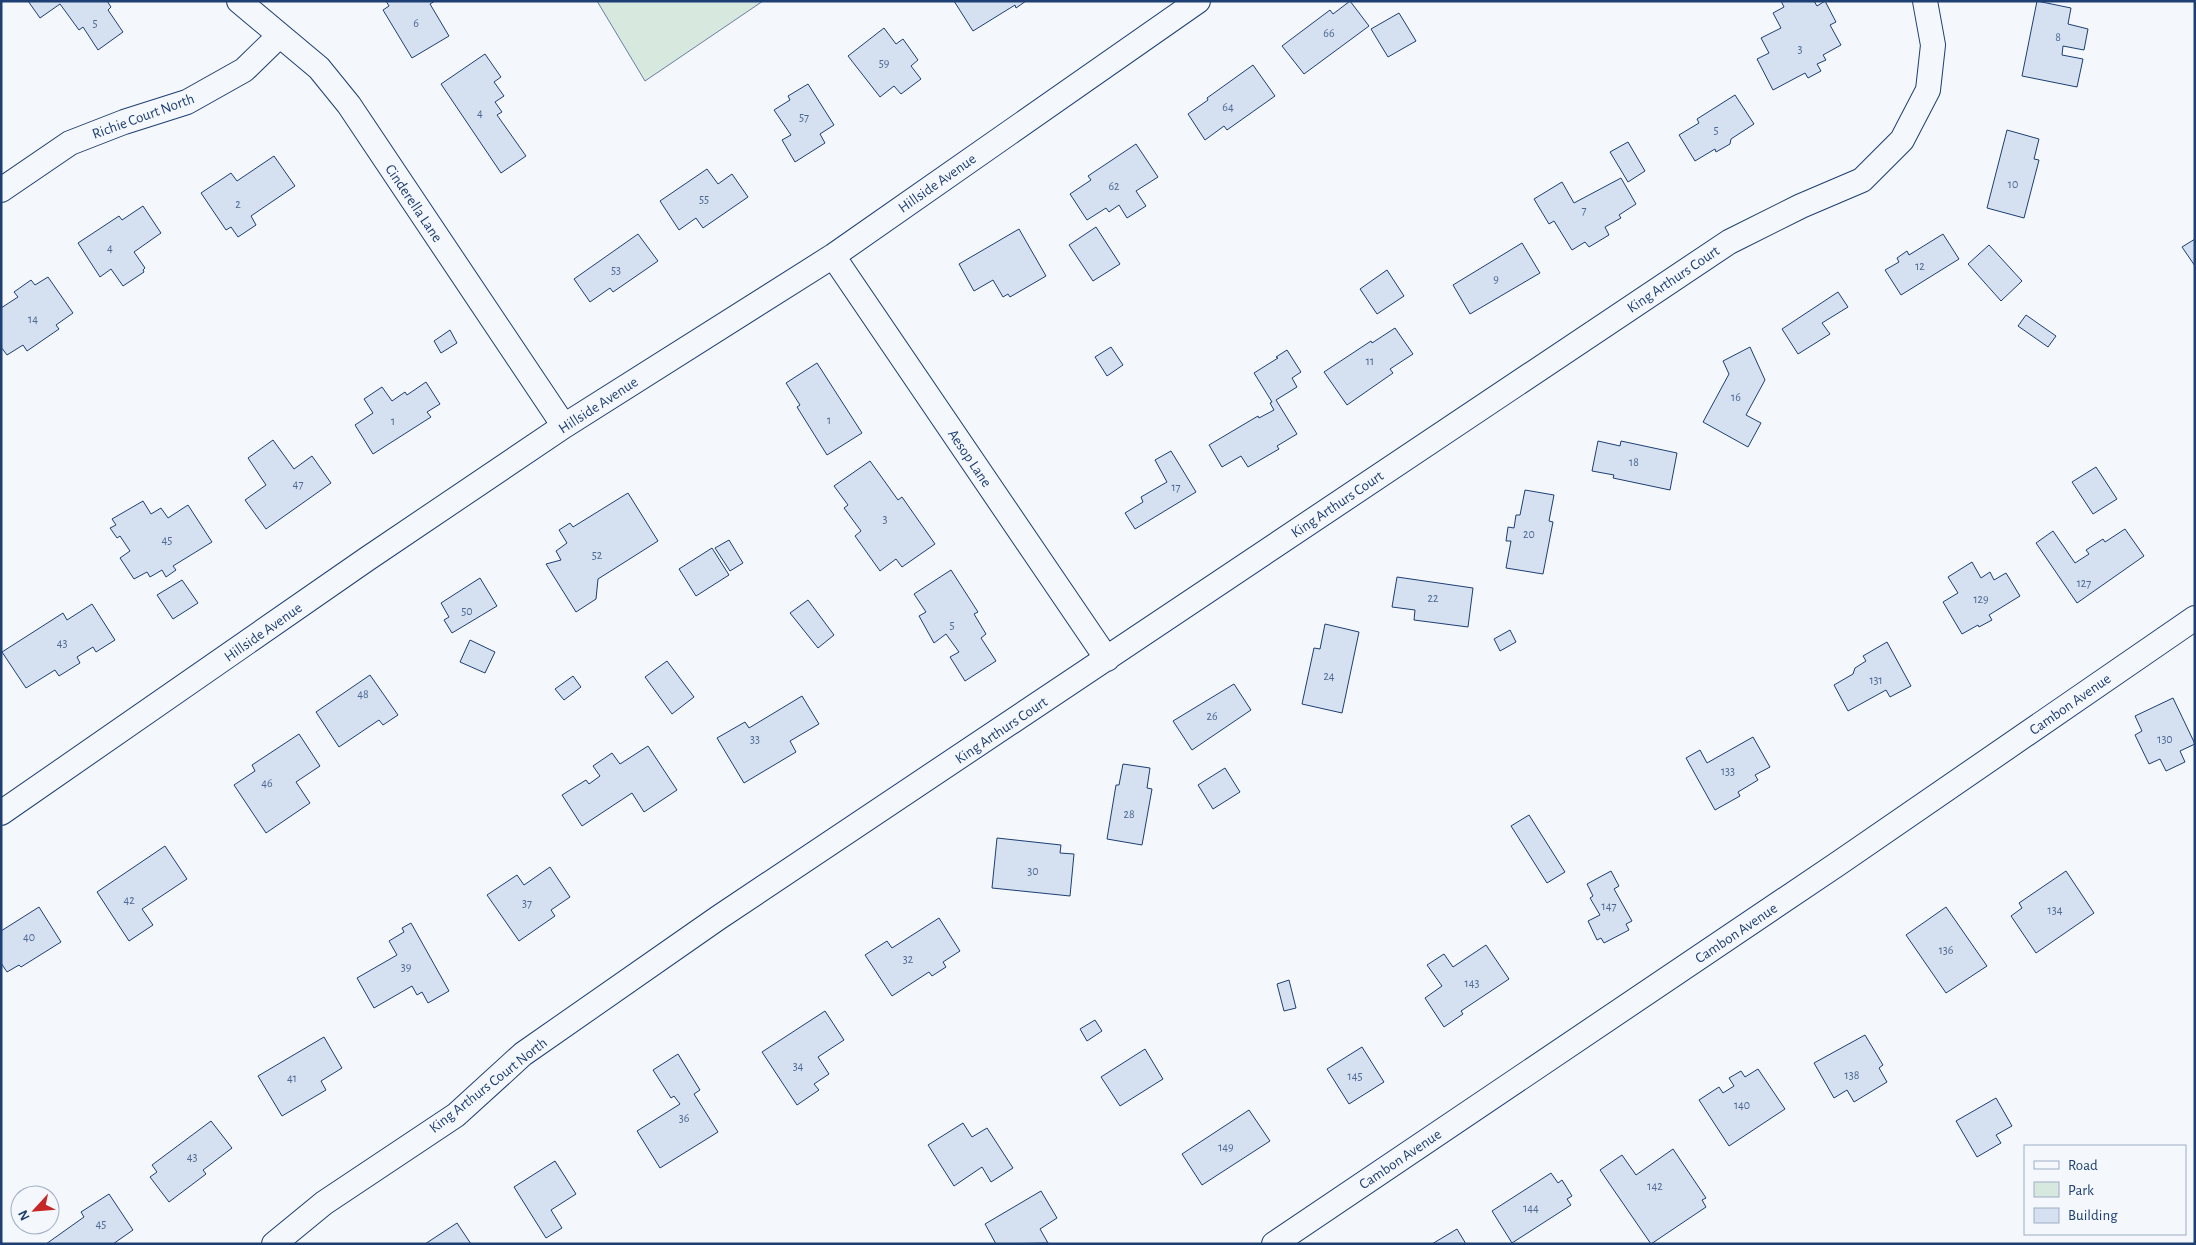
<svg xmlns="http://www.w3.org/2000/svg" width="2196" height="1245" viewBox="0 0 2196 1245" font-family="'Alegreya Sans',sans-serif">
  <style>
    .green { fill: #d7e8df; stroke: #687fa3 }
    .building { fill: #d5e0f0; stroke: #1d3f73 }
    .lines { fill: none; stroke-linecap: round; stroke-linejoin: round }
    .minor-casing { stroke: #1d3f73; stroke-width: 26 }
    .minor { stroke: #f4f7fb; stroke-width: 24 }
    .labels { text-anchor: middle; stroke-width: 4; stroke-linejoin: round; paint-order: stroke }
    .number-label { font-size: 12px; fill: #4b6792 }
    .street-label { font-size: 15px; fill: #1d3f73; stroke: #f4f7fb }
  </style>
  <rect width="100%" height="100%" fill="#f4f7fb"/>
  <path class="green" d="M597 1H763L645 81Z"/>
  <path class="building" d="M28 1H107L111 7 108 10 123 32 98 50 83 27 79 30 60 4 40 18Z
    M386 1H435L430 4 449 36 412 58 383 10 389 6Z
    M954 1H1026L1016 8 1015 5 973 31Z
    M1350 1 1369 26 1304 74 1282 46 1330 10 1333 14Z
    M1781 1H1814L1817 6 1825 1 1836 22 1830 25 1841 45 1823 55 1826 60 1817 64 1821 71 1808 78 1805 73 1773 90 1757 59 1769 53 1761 38 1781 28 1773 13 1784 7Z
    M2037 1 2071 8 2068 24 2088 29 2084 50 2063 46 2062 55 2083 59 2077 87 2022 76Z
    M1399 13 1416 41 1388 57 1371 29Z
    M884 28 896 44 903 39 918 60 911 66 921 79 901 94 894 86 880 97 848 56Z
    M485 54 501 77 494 82 504 96 495 102 502 112 497 115 526 156 501 173 441 84Z
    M1253 65 1275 96 1227 130 1224 126 1205 140 1188 114 1208 100 1207 98Z
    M808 84 834 125 820 134 825 143 795 162 782 140 791 135 774 110 790 100 788 96Z
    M1735 95 1754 124 1731 139 1730 144 1716 152 1715 149 1695 161 1679 135 1699 123 1697 119Z
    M2007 130 2039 139 2034 159 2039 160 2024 218 1987 208Z
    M1628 142 1645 171 1628 182 1610 152Z
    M1136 144 1158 177 1136 191 1146 206 1127 218 1119 205 1109 212 1106 208 1087 220 1070 194 1091 180 1088 176Z
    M274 156 295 186 251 216 256 225 238 237 231 227 226 230 201 193 231 173 237 181Z
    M707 169 718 184 732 174 748 197 703 228 696 218 679 230 660 201Z
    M1621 178 1636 204 1619 215 1621 218 1605 227 1609 235 1589 247 1585 242 1572 250 1554 221 1549 224 1534 199 1562 182 1574 203Z
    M143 206 161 233 134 252 145 268 143 270 144 272 123 286 111 269 100 277 78 243 119 216 122 220Z
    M1096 227 1120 264 1093 281 1069 245Z
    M1019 229 1046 276 1010 297 1008 294 1003 297 993 280 974 291 959 264Z
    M638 234 658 261 613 292 610 288 590 302 574 279Z
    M1943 234 1959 259 1901 295 1885 270 1899 262 1897 258 1907 251 1909 255Z
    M2195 239V266L2182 247Z
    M1522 243 1540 273 1470 314 1453 285Z
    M1989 245 2022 281 2001 301 1968 264Z
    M1387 270 1404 296 1377 314 1360 289Z
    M48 277 73 313 56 325 59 329 27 351 23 345 7 355 1 347V308L18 297 14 292 31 280 35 285Z
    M1838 292 1848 307 1822 323 1830 334 1798 354 1782 329Z
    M2026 315 2056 336 2048 347 2018 326Z
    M1395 328 1413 354 1390 369 1393 373 1347 405 1324 372 1371 341 1372 343Z
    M450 330 457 343 441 353 434 341Z
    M1111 347 1123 365 1107 376 1095 357Z
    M1750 347 1765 380 1746 415 1761 423 1748 447 1703 422 1729 374 1723 361Z
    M1287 350 1301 372 1292 378 1297 387 1276 400 1297 434 1277 446 1279 449 1248 467 1241 456 1222 467 1209 445 1258 416 1259 418 1274 410 1270 403 1272 402 1254 373 1278 358 1276 357Z
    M817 363 862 433 827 455 797 407 800 405 786 383Z
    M426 382 440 404 427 412 431 417 373 454 355 425 373 413 364 399 382 387 392 401 405 392 407 395Z
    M273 440 294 469 312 456 331 483 266 529 245 500 266 485 248 458Z
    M1598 441 1620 446 1621 441 1677 453 1670 490 1613 478 1614 475 1592 471Z
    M1171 451 1196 492 1135 529 1125 513 1143 502 1141 497 1167 482 1155 460Z
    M870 461 898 500 902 497 935 544 902 567 896 559 880 571 855 536 861 531 844 508 848 505 834 486Z
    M2096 467 2117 499 2093 514 2072 482Z
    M1525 490 1554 495 1549 521 1553 522 1543 574 1506 568 1511 541H1506L1508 527 1514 528 1516 515H1520Z
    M628 493 658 541 598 579 596 599 576 612 546 564 561 560 556 551 567 543 559 530 570 523 573 527Z
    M143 501 151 514 161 508 168 518 188 505 212 542 173 566 176 570 166 577 162 570 150 577 147 572 134 579 120 558 130 551 120 536 117 538 110 528 116 525 112 519Z
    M2125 529 2144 556 2077 603 2036 543 2053 531 2075 563 2089 554 2086 550 2103 539 2105 542Z
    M729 540 743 563 730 571 715 548Z
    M712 548 729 575 696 596 679 569Z
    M1972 562 1981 578 1990 572 1994 580 2006 573 2020 596 1989 615 1992 620 1979 627 1978 625 1962 634 1943 602 1958 593 1948 577Z
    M951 570 978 612 974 614 986 634 981 638 996 661 965 681 950 657 959 652 946 634 934 643 919 616 926 612 914 594Z
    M1397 577 1473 588 1468 627 1414 620 1415 610 1392 607Z
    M480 578 497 606 452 633 444 620 449 617 441 603Z
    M182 580 198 603 173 619 157 595Z
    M808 600 834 635 818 648 790 613Z
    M92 604 115 640 96 652 93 647 77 657 80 663 59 676 55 670 26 688 2 652 63 613 67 620Z
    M1325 624 1359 632 1342 713 1302 704 1314 648 1320 649Z
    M1510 630 1516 642 1500 651 1494 639Z
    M470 640 495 652 485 673 460 662Z
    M1887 642 1911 686 1890 697 1886 690 1848 711 1834 685 1853 674 1855 668 1866 661 1863 656Z
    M667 661 694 697 672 714 645 677Z
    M370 675 398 715 383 725 379 720 339 747 316 712Z
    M573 676 581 687 564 700 555 689Z
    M1234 684 1251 710 1192 750 1173 721Z
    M802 696 819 724 790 741 796 752 744 783 717 738 745 722 749 728Z
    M2173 698 2195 744 2180 751 2185 762 2166 771 2160 759 2149 764 2135 735 2142 731 2135 716Z
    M299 734 320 766 296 782 310 803 266 833 234 785 255 771 252 765Z
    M1753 737 1770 767 1755 775 1758 780 1738 792 1740 796 1715 810 1686 758 1700 750 1707 763Z
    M648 746 677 790 644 812 632 793 582 826 562 795 586 780 589 784 600 776 593 766 612 753 620 764Z
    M1123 764 1150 768 1147 788 1152 789 1142 845 1107 839 1116 785H1119Z
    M1225 768 1240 792 1213 809 1198 785Z
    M1529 815 1565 872 1547 883 1511 826Z
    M997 838 1061 845 1060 853 1074 854 1070 896 992 888Z
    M165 846 187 879 142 909 153 925 129 941 97 892Z
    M550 867 570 897 551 910 555 916 519 941 487 895 517 875 524 885Z
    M1611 871 1619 886 1614 889 1632 921 1626 924 1629 930 1604 943 1601 938 1597 940 1588 921 1600 915 1590 898 1593 896 1587 884Z
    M2066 871 2094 913 2036 953 2011 916 2022 908 2019 903Z
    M39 907 61 942 21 967 19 965 7 972 1 963V931Z
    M1946 907 1987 966 1946 993 1906 935Z
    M939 918 960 951 943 962 946 967 932 976 929 972 892 996 865 955 887 941 892 948Z
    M411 923 449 991 428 1003 422 992 417 995 412 986 374 1008 357 978 397 955 389 941 404 932 402 928Z
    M1486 945 1509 979 1461 1011 1463 1014 1444 1027 1425 998 1442 986 1427 965 1444 954 1453 967Z
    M1289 980 1296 1008 1284 1011 1277 984Z
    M825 1011 844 1040 818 1057 829 1074 814 1084 819 1090 797 1105 762 1052Z
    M1095 1020 1102 1031 1087 1041 1080 1029Z
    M1865 1035 1883 1065 1879 1068 1887 1082 1854 1102 1847 1090 1834 1098 1814 1063Z
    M324 1037 342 1068 321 1081 326 1090 282 1116 258 1076Z
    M1362 1047 1384 1082 1349 1104 1327 1069Z
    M1145 1049 1163 1079 1120 1106 1101 1077Z
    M678 1054 700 1090 694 1094 718 1132 660 1168 637 1131 680 1104 674 1096 671 1098 653 1070Z
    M1758 1069 1785 1109 1729 1146 1699 1100 1719 1087 1723 1093 1734 1086 1729 1078 1741 1071 1745 1077Z
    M1996 1098 2012 1126 1996 1135 2001 1143 1977 1157 1956 1121Z
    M1249 1110 1270 1141 1202 1185 1182 1154Z
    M211 1121 232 1148 203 1170 206 1174 169 1202 150 1177 157 1172 152 1165Z
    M963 1123 972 1137 987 1128 1013 1168 991 1182 982 1167 954 1186 928 1145Z
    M1673 1149 1706 1198 1702 1200 1706 1207 1651 1244 1600 1170 1622 1155 1636 1175Z
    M555 1161 576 1194 551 1210 562 1228 546 1238 514 1187Z
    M1551 1173 1558 1183 1562 1180 1572 1196 1567 1199 1571 1205 1512 1243 1492 1211Z
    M1041 1191 1057 1218 1040 1229 1048 1243 996 1244 985 1224Z
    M109 1194 133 1230 113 1244H46L84 1217 81 1212Z
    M457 1223 471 1244H425Z
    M1457 1229 1466 1244H1432Z"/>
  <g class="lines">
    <defs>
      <path id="minor" d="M239 1 319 68 349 105 564 426
        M1 190 70 143 124 122 187 102 244 70 279 36
        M833 256 1107 659
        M1 813 367 559 564 426 833 256 1198 1
        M274 1244 324 1203 456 1115 523 1054 718 918 1729 242 1801 206 1862 180 1902 140 1928 90 1933 45 1925 1
        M1274 1244 1839 863 2195 618"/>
    </defs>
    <use href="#minor" class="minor-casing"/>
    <use href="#minor" class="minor"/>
  </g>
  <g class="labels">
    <g class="number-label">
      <text x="95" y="27">5</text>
      <text x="416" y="27">6</text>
      <text x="1329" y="37">66</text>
      <text x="2058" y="41">8</text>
      <text x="1800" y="53">3</text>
      <text x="884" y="67">59</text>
      <text x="1228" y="111">64</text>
      <text x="480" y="117">4</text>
      <text x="804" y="121">57</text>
      <text x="1716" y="134">5</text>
      <text x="2013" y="188">10</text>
      <text x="1114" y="190">62</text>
      <text x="704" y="203">55</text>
      <text x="238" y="208">2</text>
      <text x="1584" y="214">7</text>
      <text x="110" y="252">4</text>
      <text x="1920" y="270">12</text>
      <text x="616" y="274">53</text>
      <text x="1496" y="283">9</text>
      <text x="33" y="323">14</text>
      <text x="1370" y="365">11</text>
      <text x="1736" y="401">16</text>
      <text x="829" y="424">1</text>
      <text x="393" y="425">1</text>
      <text x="1634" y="466">18</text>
      <text x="298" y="488">47</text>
      <text x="1176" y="491">17</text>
      <text x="885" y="523">3</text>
      <text x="1529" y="538">20</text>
      <text x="167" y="544">45</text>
      <text x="597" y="559">52</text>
      <text x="2084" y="587">127</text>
      <text x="1433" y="602">22</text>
      <text x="1981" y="603">129</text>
      <text x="467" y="615">50</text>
      <text x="952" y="629">5</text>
      <text x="62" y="647">43</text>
      <text x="1329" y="680">24</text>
      <text x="1876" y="684">131</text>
      <text x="363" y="698">48</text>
      <text x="1212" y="720">26</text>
      <text x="755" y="743">33</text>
      <text x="2165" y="743">130</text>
      <text x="1728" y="775">133</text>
      <text x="267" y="787">46</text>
      <text x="1129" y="818">28</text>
      <text x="1033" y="875">30</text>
      <text x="129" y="904">42</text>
      <text x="527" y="907">37</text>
      <text x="1609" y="910">147</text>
      <text x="2055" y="914">134</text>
      <text x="29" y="941">40</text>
      <text x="1946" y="954">136</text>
      <text x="908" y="963">32</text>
      <text x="406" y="971">39</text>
      <text x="1472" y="987">143</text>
      <text x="798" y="1070">34</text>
      <text x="1852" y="1079">138</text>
      <text x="1355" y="1080">145</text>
      <text x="292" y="1082">41</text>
      <text x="1742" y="1109">140</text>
      <text x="684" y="1122">36</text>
      <text x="1226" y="1151">149</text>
      <text x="192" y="1161">43</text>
      <text x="1655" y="1190">142</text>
      <text x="1531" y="1212">144</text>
      <text x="101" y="1228">45</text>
    </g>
    <g class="street-label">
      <text transform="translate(143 116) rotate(-20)" y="5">Richie Court North</text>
      <text transform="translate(937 183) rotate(-35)" y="5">Hillside Avenue</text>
      <text transform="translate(414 203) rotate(56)" y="5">Cinderella Lane</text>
      <text transform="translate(1673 279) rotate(-34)" y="5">King Arthurs Court</text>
      <text transform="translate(598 405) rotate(-33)" y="5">Hillside Avenue</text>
      <text transform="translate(970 458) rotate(56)" y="5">Aesop Lane</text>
      <text transform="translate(1337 504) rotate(-34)" y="5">King Arthurs Court</text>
      <text transform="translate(263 632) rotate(-35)" y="5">Hillside Avenue</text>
      <text transform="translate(2070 704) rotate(-35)" y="5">Cambon Avenue</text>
      <text transform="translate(1001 730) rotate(-34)" y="5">King Arthurs Court</text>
      <text transform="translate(1736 933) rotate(-34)" y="5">Cambon Avenue</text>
      <text transform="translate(488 1085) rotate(-38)" y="5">King Arthurs Court North</text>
      <text transform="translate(1400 1159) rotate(-34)" y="5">Cambon Avenue</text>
    </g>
  </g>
  <rect width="2196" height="1245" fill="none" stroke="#1d3f73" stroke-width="5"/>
  <rect x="2024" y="1145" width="162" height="90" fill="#f4f7fb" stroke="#9eadc5"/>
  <rect x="2034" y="1161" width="25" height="8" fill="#f4f7fb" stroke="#9eadc5"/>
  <text x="2068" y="1170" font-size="15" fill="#1d3f73">Road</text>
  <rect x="2034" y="1182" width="25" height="15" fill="#d7e8df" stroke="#9eadc5"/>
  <text x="2068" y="1195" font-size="15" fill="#1d3f73">Park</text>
  <rect x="2034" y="1208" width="25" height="15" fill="#d5e0f0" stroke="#9eadc5"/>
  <text x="2068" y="1220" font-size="15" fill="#1d3f73">Building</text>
  <g transform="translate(35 1210) rotate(244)"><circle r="24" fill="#f4f7fb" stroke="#9eadc5"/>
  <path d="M0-4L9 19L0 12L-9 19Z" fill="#c62828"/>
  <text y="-8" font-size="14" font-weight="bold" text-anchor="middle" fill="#1d3f73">N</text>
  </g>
</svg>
